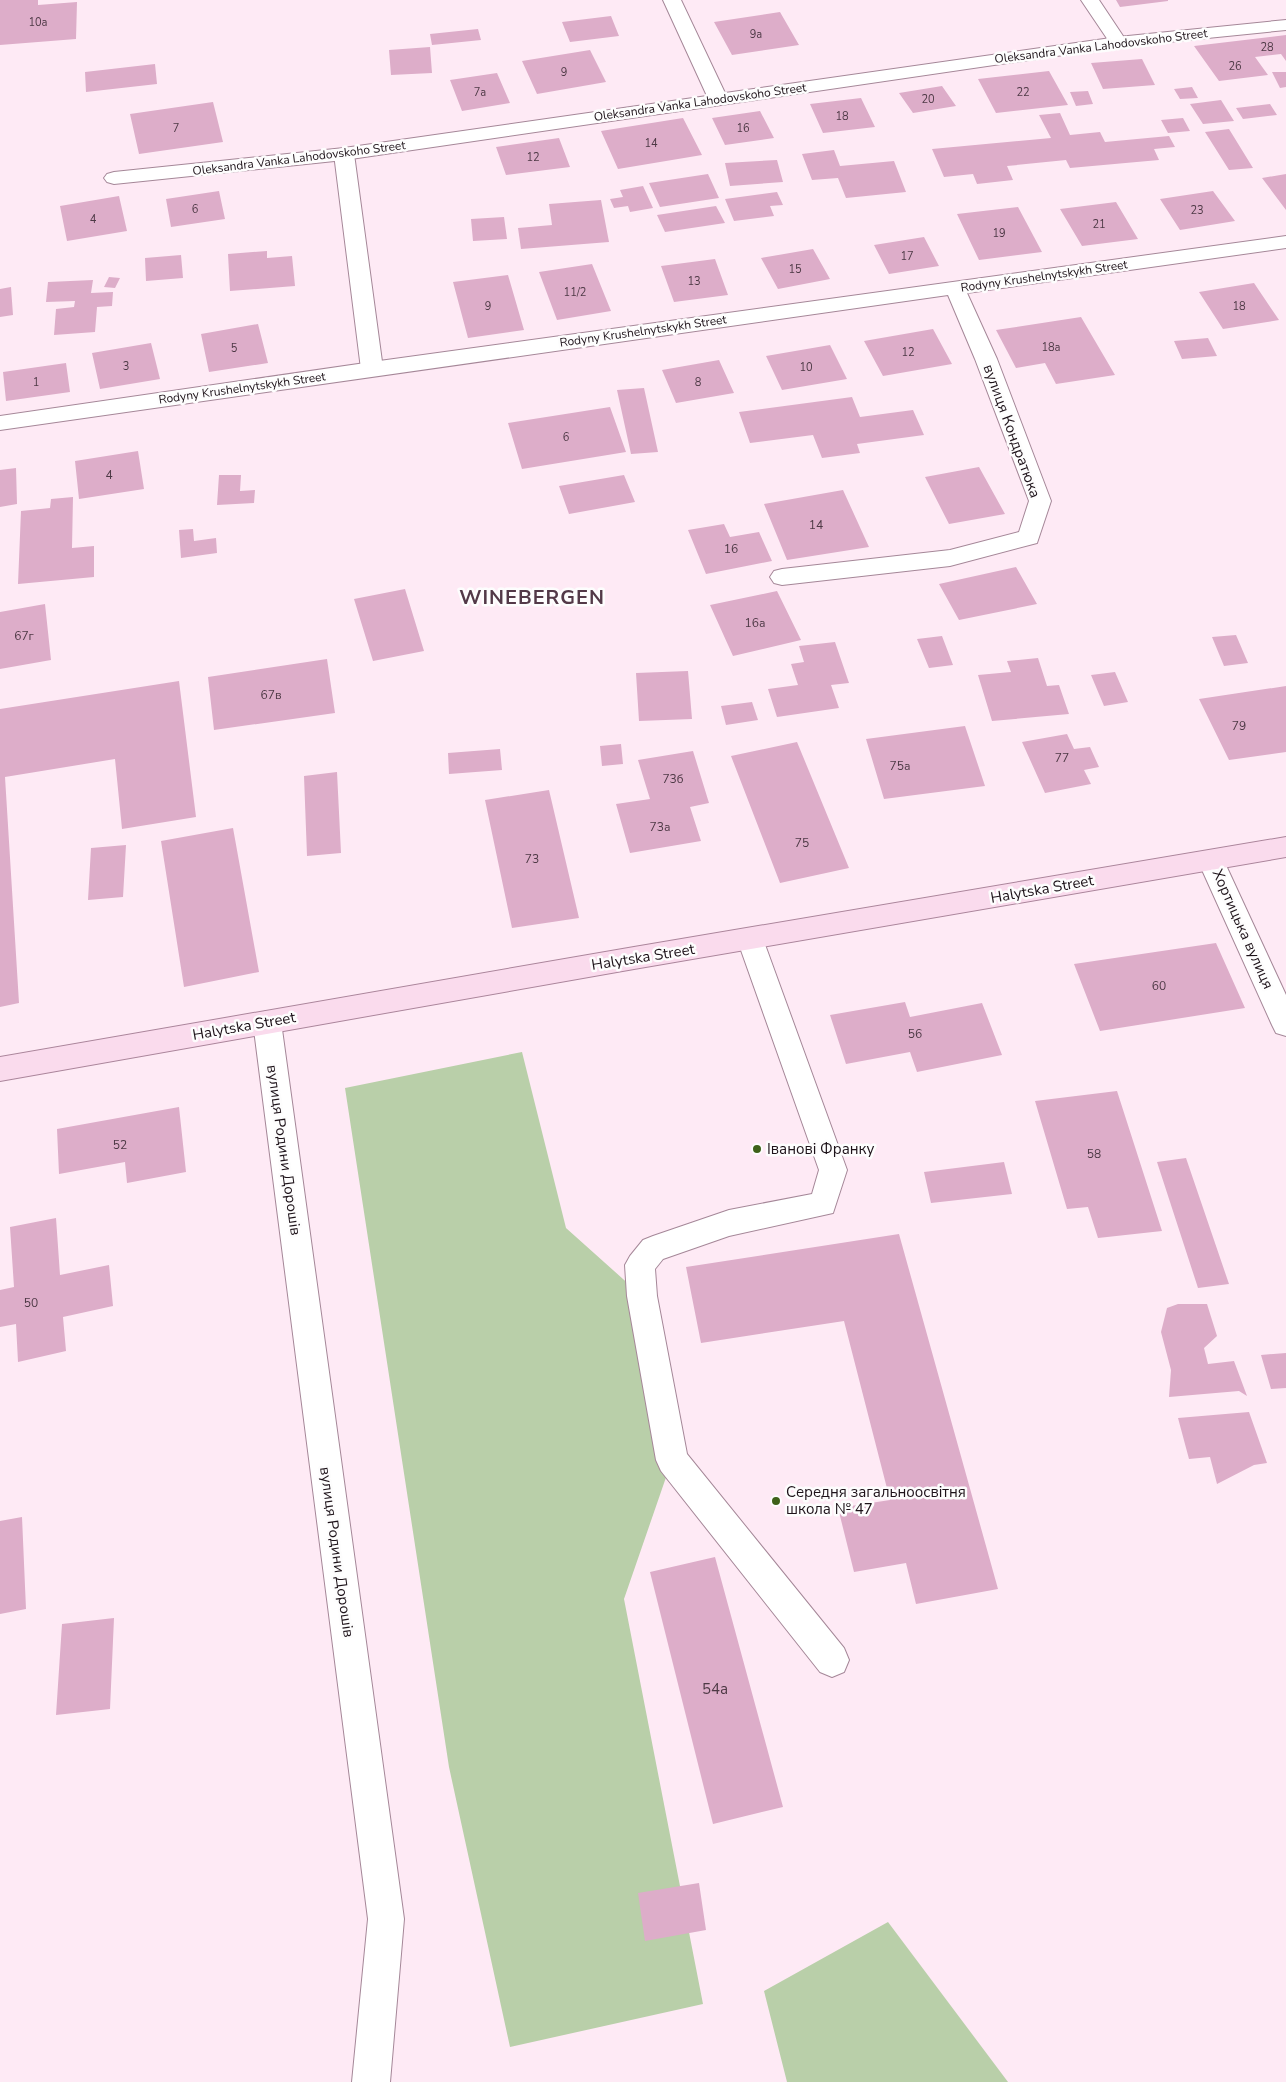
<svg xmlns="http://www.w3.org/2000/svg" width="1286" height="2082" viewBox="0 0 1286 2082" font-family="'Nunito Sans',sans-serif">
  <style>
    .green { fill: #b9cfa9 }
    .building { fill: #ddadc9 }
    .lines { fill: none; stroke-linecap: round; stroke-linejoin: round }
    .lane-casing { stroke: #a58798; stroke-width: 2 }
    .street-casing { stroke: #a58798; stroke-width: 2 }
    .primary-casing { stroke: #ab859b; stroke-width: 2 }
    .lane { fill: #fff; fill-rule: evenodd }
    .street { fill: #fff; fill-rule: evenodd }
    .primary { fill: #fadbed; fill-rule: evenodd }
    .poi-dot { fill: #3e6119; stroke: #fdfdfd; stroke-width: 2 }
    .labels { text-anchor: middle; stroke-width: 5; stroke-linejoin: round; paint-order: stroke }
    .far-number-label { font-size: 11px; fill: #4d3945 }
    .far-street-label { font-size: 12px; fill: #1d1219; stroke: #fdfdfd }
    .number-label { font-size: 12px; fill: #4d3945 }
    .street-label { font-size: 15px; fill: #1d1219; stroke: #fdfdfd }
    .poi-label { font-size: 15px; fill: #1d1219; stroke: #fdfdfd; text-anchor: start }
    .near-number-label { font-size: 15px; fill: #4d3945 }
    .district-label { font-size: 20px; font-weight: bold; letter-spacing: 1px; fill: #533948; stroke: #fdfdfd }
  </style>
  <rect width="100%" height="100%" fill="#feeaf5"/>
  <path class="green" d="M522 1052 566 1228 642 1296 672 1460 624 1599 703 2004 510 2047 449 1767 345 1088Z
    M888 1922 1008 2082H787L764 1991Z"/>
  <path class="building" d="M0 0H38V5L77 2 76 39 0 45Z
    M1116 0H1168V1L1120 7Z
    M780 12 799 45 732 55 714 22Z
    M611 16 619 36 570 42 562 22Z
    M478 29 481 40 432 45 430 34Z
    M1286 35V61L1281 54 1255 57 1268 75 1219 81 1194 46Z
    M430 47 432 73 391 75 389 50Z
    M590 50 606 82 537 94 522 61Z
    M1142 59 1155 85 1103 89 1091 63Z
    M155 64 157 84 86 92 85 72Z
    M1049 71 1068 105 996 113 978 79Z
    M1272 72H1286V87L1280 88Z
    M497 73 510 103 462 111 450 80Z
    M942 86 956 106 913 113 899 93Z
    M1192 87 1198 98 1180 99 1174 89Z
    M1088 91 1093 104 1076 106 1070 92Z
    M861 98 875 127 823 133 810 104Z
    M1221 100 1234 121 1203 124 1190 104Z
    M213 102 223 142 139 154 130 114Z
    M1270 104 1277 115 1243 119 1236 108Z
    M760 111 774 138 725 145 712 118Z
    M1060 113 1070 135 1100 132 1105 142 1169 136 1175 147 1154 149 1159 160 1070 168 1066 160 1007 166 1013 180 977 184 973 174 944 177 932 149 1051 138 1039 115Z
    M683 118 702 155 618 169 601 131Z
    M1183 118 1190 131 1168 133 1161 120Z
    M1229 129 1253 168 1229 170 1205 132Z
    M559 138 570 167 506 175 496 147Z
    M834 150 840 166 894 161 906 192 846 198 838 178 812 180 802 154Z
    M777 160 783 182 730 186 725 163Z
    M708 174 719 198 660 207 649 183Z
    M1286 174V210L1262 178Z
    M643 186 653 208 630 212 628 206 614 208 610 199 623 197 620 190Z
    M219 191 225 219 171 227 166 199Z
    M1213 191 1235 221 1180 230 1160 199Z
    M777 192 783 205 770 206 774 216 734 221 725 199Z
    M119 196 127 231 67 241 60 206Z
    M601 200 609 242 521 249 518 228 552 225 549 204Z
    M1116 202 1138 239 1082 246 1060 209Z
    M716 206 725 223 665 232 657 215Z
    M1018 207 1042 252 979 260 957 214Z
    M504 217 507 239 473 241 471 219Z
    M924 237 939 266 889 274 874 245Z
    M813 249 830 279 778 289 761 258Z
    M267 251V258L292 256 295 286 230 291 228 254Z
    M181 255 183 278 146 281 145 258Z
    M715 259 728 295 674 302 661 266Z
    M592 264 611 311 557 320 539 272Z
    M508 275 524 330 468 338 453 282Z
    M109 277 120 278 115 288 104 287Z
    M93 280 91 293 113 292 112 306 97 307 95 332 54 335 56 309 74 307 75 301 46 302 48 282Z
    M1254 283 1279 320 1223 329 1199 292Z
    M11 287 13 315 0 317V289Z
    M1081 317 1115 375 1056 384 1045 363 1016 368 996 330Z
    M258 324 268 363 209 372 201 334Z
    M933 329 952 364 883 376 864 341Z
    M1208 338 1217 356 1182 359 1174 341Z
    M151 343 160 379 100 389 92 353Z
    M830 345 847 379 782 390 766 356Z
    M719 360 734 393 676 403 662 370Z
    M66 363 70 392 6 401 3 372Z
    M644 388 658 452 631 454 617 390Z
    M852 397 860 417 913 410 924 435 857 444 860 453 822 458 813 435 750 443 739 412Z
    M610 407 626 452 522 469 508 423Z
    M138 451 144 489 79 499 75 461Z
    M979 467 1005 514 949 524 925 477Z
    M16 468 17 504 0 507V470Z
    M219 475H241L240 491 255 490 254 503 217 505Z
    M624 475 635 502 569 514 559 486Z
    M843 490 869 547 787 560 764 504Z
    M73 497 72 548 94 546V577L18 584 21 511 50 508 51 499Z
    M724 524 730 537 759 532 772 561 706 574 688 530Z
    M193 529 194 541 216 538 217 553 181 558 179 530Z
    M1016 567 1037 604 959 620 939 584Z
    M405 589 424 651 373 661 354 599Z
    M777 591 801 640 733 656 710 605Z
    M45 604 51 660 0 669V612Z
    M1236 635 1248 663 1224 666 1212 637Z
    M942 636 953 665 929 668 917 639Z
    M835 642 849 683 831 685 839 708 777 717 768 689 798 685 791 664 804 662 799 646Z
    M1038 658 1047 686 1059 685 1069 714 992 721 978 675 1011 672 1007 661Z
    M327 659 335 713 214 730 208 677Z
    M688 671 692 719 639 721 636 673Z
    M1115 672 1128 702 1104 706 1091 675Z
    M179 681 196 817 122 829 115 759 5 777 19 1003 0 1007V709Z
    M1286 686V752L1229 760 1199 699Z
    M752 702 758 720 726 725 721 706Z
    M965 726 985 786 884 799 866 739Z
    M1067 734 1074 749 1090 747 1099 767 1084 770 1091 784 1045 793 1022 742Z
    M797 742 849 868 780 883 731 756Z
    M621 744 623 764 602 766 600 746Z
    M500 749 502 770 449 774 448 753Z
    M693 751 709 803 690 807 701 841 630 853 616 804 650 799 638 760Z
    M337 772 341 853 307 856 304 776Z
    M549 790 579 918 512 928 485 800Z
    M233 828 259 972 184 987 161 841Z
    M126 845 123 897 88 900 91 848Z
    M1216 943 1245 1008 1100 1031 1074 964Z
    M905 1002 910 1017 982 1003 1002 1055 917 1072 910 1052 846 1064 830 1015Z
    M1117 1091 1162 1231 1098 1238 1088 1207 1067 1209 1035 1101Z
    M179 1107 186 1172 127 1183 125 1162 59 1174 57 1129Z
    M1186 1158 1229 1284 1198 1288 1157 1162Z
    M1004 1162 1012 1194 931 1203 924 1172Z
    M56 1218 60 1275 109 1265 113 1306 63 1317 66 1351 18 1362 16 1324 0 1327V1290L14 1287 10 1227Z
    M899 1234 998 1589 916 1604 906 1563 854 1572 838 1508 890 1500 844 1321 701 1343 686 1267Z
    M1178 1304H1207L1217 1336 1204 1348 1208 1364 1234 1361 1247 1396 1239 1391 1169 1397 1171 1370 1161 1332 1167 1308Z
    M1286 1353V1388L1271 1389 1261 1355Z
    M1249 1412 1267 1463 1254 1465 1217 1484 1210 1457 1189 1459 1178 1418Z
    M22 1517 26 1609 0 1614V1521Z
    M715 1557 783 1807 713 1824 650 1572Z
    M114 1618 110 1709 56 1715 62 1624Z
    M699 1883 706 1930 645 1941 638 1893Z"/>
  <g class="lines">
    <defs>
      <path id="lane" d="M1081 0H1099L1127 42 1124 46 1118 47 1112 46Z
        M344 148 351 150 354 154 383 369 379 374 372 376 365 374 361 369 334 154 337 150Z
        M750 928 759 931 763 939 847 1170 833 1213 729 1236 663 1259 655 1269 657 1296 687 1454 844 1648 849 1660 844 1672 832 1677 820 1672 661 1471 656 1460 627 1296 625 1265 630 1256 643 1240 653 1236 729 1210 812 1194 819 1170 737 939 741 931Z"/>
      <path id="street" d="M663 0H681L725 93 1118 37 1286 20V30L1118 47 344 160 114 184 107 182 104 178 107 174 114 172 344 148 707 96Z
        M1286 236V248L967 293 997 359 1051 501 1037 543 950 566 782 585 774 583 770 577 774 571 782 569 950 550 1019 532 1029 501 975 359 948 295 0 430V416L372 362Z
        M1211 851 1220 854 1224 861 1286 995V1036L1276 1033 1272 1025 1198 861 1202 854Z
        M267 1011 277 1014 281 1022 404 1919 390 2082H352L368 1919 253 1022 257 1014Z"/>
      <path id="primary" d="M1286 837V857L634 969 0 1081V1057L634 947Z"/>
    </defs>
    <use href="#lane" class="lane-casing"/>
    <use href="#street" class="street-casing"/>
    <use href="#primary" class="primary-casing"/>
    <use href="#lane" class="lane"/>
    <use href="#street" class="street"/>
    <use href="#primary" class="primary"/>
  </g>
  <g class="poi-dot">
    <circle cx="757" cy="1149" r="5"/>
    <circle cx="776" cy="1501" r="5"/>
  </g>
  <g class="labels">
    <g class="far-number-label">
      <text x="38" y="26">10а</text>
      <text x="756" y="38">9а</text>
      <text x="1267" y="51">28</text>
      <text x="1235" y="70">26</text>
      <text x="564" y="76">9</text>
      <text x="480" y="96">7а</text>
      <text x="1023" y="96">22</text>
      <text x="928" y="103">20</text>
      <text x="842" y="120">18</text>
      <text x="176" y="132">7</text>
      <text x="743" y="132">16</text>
      <text x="651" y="147">14</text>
      <text x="533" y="161">12</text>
      <text x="195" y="213">6</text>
      <text x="1197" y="214">23</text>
      <text x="93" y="223">4</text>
      <text x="1099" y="228">21</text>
      <text x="999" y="237">19</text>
      <text x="907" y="260">17</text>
      <text x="795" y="273">15</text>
      <text x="694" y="285">13</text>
      <text x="575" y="296">11/2</text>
      <text x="488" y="310">9</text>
      <text x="1239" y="310">18</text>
      <text x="1051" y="351">18а</text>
      <text x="234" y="352">5</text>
      <text x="908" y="356">12</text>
      <text x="126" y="370">3</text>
      <text x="806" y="371">10</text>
      <text x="36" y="386">1</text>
      <text x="698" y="386">8</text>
      <text x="566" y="441">6</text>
    </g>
    <g class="far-street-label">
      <text transform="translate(1101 46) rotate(-7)" y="4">Oleksandra Vanka Lahodovskoho Street</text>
      <text transform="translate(700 102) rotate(-8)" y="4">Oleksandra Vanka Lahodovskoho Street</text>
      <text transform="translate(299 158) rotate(-7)" y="4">Oleksandra Vanka Lahodovskoho Street</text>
      <text transform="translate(1044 276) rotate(-8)" y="4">Rodyny Krushelnytskykh Street</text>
      <text transform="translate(643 331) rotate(-8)" y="4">Rodyny Krushelnytskykh Street</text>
      <text transform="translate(242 388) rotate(-8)" y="4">Rodyny Krushelnytskykh Street</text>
    </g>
    <g class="number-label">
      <text x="109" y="479">4</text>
      <text x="816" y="529">14</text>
      <text x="731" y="553">16</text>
      <text x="755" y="627">16а</text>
      <text x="24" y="640">67г</text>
      <text x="271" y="699">67в</text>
      <text x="1239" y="730">79</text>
      <text x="1062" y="762">77</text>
      <text x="900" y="770">75а</text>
      <text x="673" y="783">73б</text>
      <text x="660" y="831">73а</text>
      <text x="802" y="847">75</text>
      <text x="532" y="863">73</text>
      <text x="1159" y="990">60</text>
      <text x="915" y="1038">56</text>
      <text x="120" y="1149">52</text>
      <text x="1094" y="1158">58</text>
      <text x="31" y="1307">50</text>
    </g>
    <g class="street-label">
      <text transform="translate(1012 431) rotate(70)" y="5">вулиця Кондратюка</text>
      <text transform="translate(1042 889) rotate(-10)" y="5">Halytska Street</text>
      <text transform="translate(1243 929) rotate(66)" y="5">Хортицька вулиця</text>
      <text transform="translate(643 957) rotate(-9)" y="5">Halytska Street</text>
      <text transform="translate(244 1026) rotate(-10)" y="5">Halytska Street</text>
      <text transform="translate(284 1150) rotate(82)" y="5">вулиця Родини Дорошів</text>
      <text transform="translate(337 1552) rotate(82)" y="5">вулиця Родини Дорошів</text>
    </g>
    <g class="poi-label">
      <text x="767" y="1154">Іванові Франку</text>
      <text x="786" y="1497">Середня загальноосвітня<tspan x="786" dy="17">школа № 47</tspan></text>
    </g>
    <g class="near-number-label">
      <text x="715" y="1694">54а</text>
    </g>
    <g class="district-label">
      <text x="532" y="604">WINEBERGEN</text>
    </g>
  </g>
</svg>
